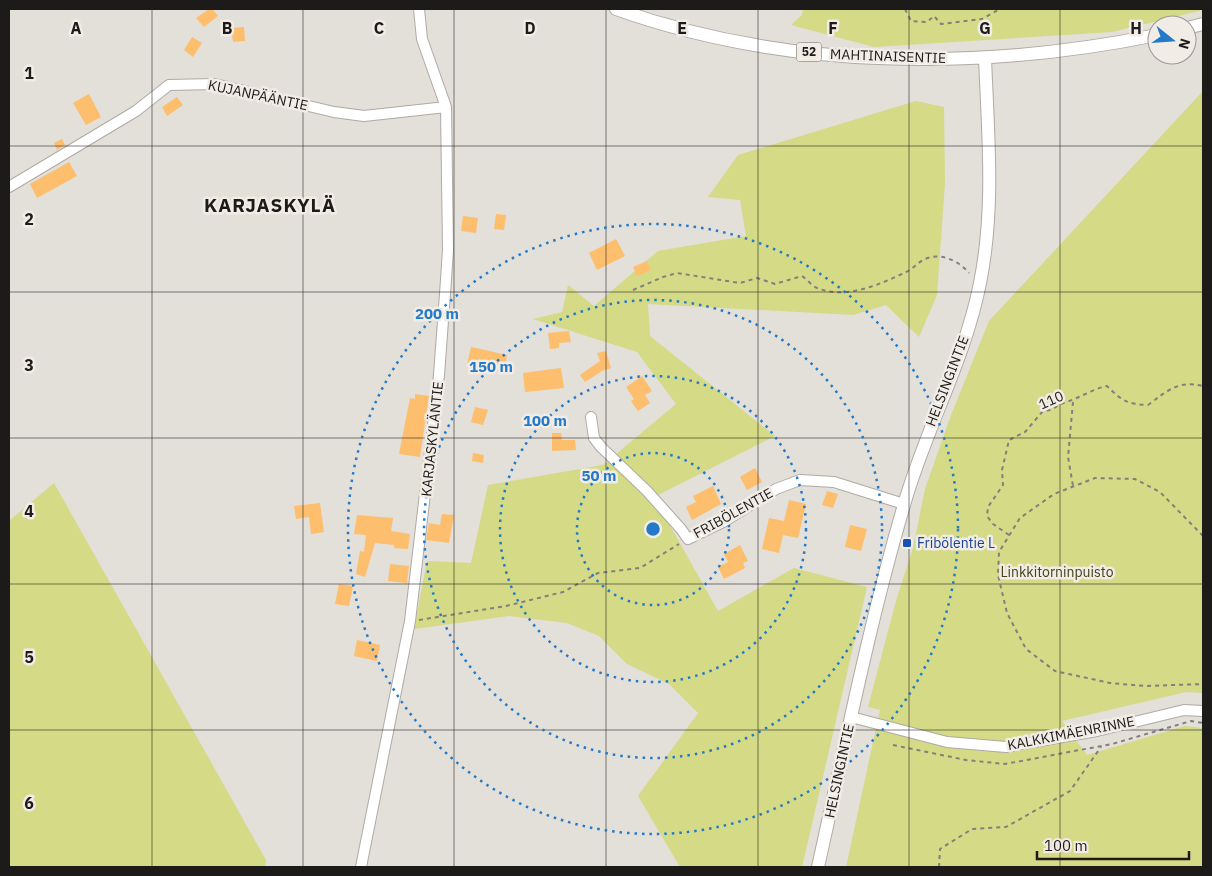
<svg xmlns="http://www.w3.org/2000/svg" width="1212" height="876" viewBox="0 0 1212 876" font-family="'IBM Plex Sans',sans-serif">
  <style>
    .green { fill: #d4da86 }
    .building { fill: #fdbe6d }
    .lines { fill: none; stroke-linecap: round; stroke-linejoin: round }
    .minor-casing { stroke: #afaaa5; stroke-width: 12 }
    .major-casing { stroke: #afaaa5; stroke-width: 14 }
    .path { stroke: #83807c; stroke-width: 2; stroke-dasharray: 4 4; stroke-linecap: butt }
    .minor { stroke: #fff; stroke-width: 10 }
    .major { stroke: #fff; stroke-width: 12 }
    .grid { fill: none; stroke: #1d1b19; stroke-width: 1; stroke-opacity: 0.55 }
    .ring { fill: none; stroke: #247ac8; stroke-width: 2.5; stroke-dasharray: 2.5 5 }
    .transit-dot { fill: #1a4fb4; stroke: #f1ece6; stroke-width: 2 }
    .labels { text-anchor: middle; stroke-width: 5; stroke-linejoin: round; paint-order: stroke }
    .shield { fill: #f1ece6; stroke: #5d5a56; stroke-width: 1 }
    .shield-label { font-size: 12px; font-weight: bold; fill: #1d1b19 }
    .street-label { font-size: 14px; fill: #1d1b19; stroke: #f1ece6 }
    .transit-label { font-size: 14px; fill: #164399; stroke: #f1ece6; text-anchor: start }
    .park-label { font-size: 14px; fill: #41431a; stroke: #f1ece6 }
    .district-label { font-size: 19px; font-weight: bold; letter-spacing: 1px; fill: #1d1b19; stroke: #f1ece6 }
    .grid-label { font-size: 16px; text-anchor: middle; font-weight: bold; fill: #1d1b19; stroke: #f1ece6; stroke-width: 5; stroke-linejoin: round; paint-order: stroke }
    .centre { fill: #247ac8; stroke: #f1ece6; stroke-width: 2.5 }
    .ring-label { font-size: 15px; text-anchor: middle; font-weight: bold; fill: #247ac8; stroke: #f1ece6; stroke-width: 5; stroke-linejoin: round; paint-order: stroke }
  </style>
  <rect width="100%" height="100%" fill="#e3dfd9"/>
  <path class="green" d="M803 9H1203V10L1112 32 874 47 791 25 802 15Z
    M1203 91V693L1186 692 1062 721 1087 755 1185 726 1203 728V867H846L880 710 868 707 896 601 913 548 925 489 951 415 989 321Z
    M916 101 944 107 945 183 937 295 919 337 886 305 853 315 648 304 650 336 775 436 654 497 718 611 794 568 867 587 802 867H680L638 796 698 713 669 684 627 664 599 636 567 623 509 616 414 629 427 561 471 563 488 485 603 465 676 404 637 352 533 319 562 312 568 285 594 306 658 251 746 236 740 200 708 197 738 155Z
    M54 483 266 860 265 867H9V521Z"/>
  <path class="building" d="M209 9H212L218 16 204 27 196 18Z
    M244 27 245 41 233 42 231 28Z
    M192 37 202 43 193 57 184 50Z
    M89 94 101 117 86 125 73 103Z
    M177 97 183 105 167 116 162 107Z
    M62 139 65 145 57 150 54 143Z
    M69 162 77 176 37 198 30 184Z
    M496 214 506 215 504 230 494 229Z
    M463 216 478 218 476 233 461 231Z
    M616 239 625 256 597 270 589 253Z
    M647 261 651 270 637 276 633 267Z
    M569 331 571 342 559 343V348L550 349 548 333Z
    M471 347 507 355 504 373 467 365Z
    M606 351 611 368 602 371 585 382 580 375 600 361 597 353Z
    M561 368 564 388 525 392 523 373Z
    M642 376 652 391 645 395 650 403 638 411 631 401 634 399 626 387Z
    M415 394 429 396 420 457 399 454 410 398 415 399Z
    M475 407 488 410 483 425 471 422Z
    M552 433H561L562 440H575L576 450 552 451Z
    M473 453 484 455 483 463 472 461Z
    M755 468 762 482 747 490 740 477Z
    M713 486 721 504 692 520 686 507 696 502 693 496Z
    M827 491 838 494 833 508 822 505Z
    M789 500 806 504 798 538 783 535 779 553 762 549 769 518 784 521Z
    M320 503 324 532 311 534 309 517 296 519 294 506Z
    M442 514 454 515 449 543 426 540 429 523 440 525Z
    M357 515 393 518 391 531 410 534 408 549 394 548V545L375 543 365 577 356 574 360 551 364 552 366 535 354 534Z
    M850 525 867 529 861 551 845 547Z
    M740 545 748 561 743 563 745 568 724 579 718 567 728 562 724 554Z
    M390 564 409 566 407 583 388 581Z
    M339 584 353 586 349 606 335 604Z
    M357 640 380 645 377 661 354 656Z"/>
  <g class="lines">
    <defs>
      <path id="minor" d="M9 187 136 111 169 85 215 84 334 112 364 116 446 107
        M591 417 594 438 601 447 647 491 681 529 688 539 725 521 776 489 800 480 834 482 904 504
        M851 717 947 742 1006 747 1097 731 1184 710 1203 711
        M361 867 410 621 439 375 445 294 448 250 446 107 422 39 419 9"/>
      <path id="major" d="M616 9C788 70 979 71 1157 35
        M1187 28 1203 24
        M818 867C845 746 869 624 904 505 925 430 965 360 980 283 995 209 988 134 985 58"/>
    </defs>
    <use href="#minor" class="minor-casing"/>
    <use href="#major" class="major-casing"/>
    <path class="path" d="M905 9 911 21 927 22 934 16 941 24 982 19 1000 9
      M633 290 663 277 677 273 740 283 757 278 775 284 802 276C807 279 812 286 817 288 846 300 881 284 906 272 913 269 918 262 925 259 941 252 959 261 969 273
      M1073 402 1068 457 1073 486
      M1009 535 993 524 987 516 988 507 1003 485 1002 470 1009 440 1025 432 1043 411C1056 410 1056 405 1066 402 1080 398 1092 389 1107 386 1122 401 1127 404 1148 405 1167 391 1178 380 1203 386
      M1203 536 1160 492 1135 479 1095 478 1054 494 1020 518 999 552 998 575 1007 613 1026 649 1055 671 1110 683 1145 686 1203 684
      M419 620 506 606 563 592 598 573 640 568 679 544
      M893 745 966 760 1005 764 1112 744 1191 721 1203 723
      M939 867 940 849 972 829 1006 827 1070 791 1101 747"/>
    <use href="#minor" class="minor"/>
    <use href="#major" class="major"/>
  </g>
  <path class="grid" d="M152 9V867M303 9V867M454 9V867M606 9V867M758 9V867M909 9V867M1060 9V867M9 146H1203M9 292H1203M9 438H1203M9 584H1203M9 730H1203"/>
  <g class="ring">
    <circle cx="653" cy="529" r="76"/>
    <circle cx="653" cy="529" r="153"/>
    <circle cx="653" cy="529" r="229"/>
    <circle cx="653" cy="529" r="305"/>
  </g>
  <rect class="transit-dot" x="902" y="538" width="10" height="10" rx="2.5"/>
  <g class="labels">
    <rect class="shield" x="796.5" y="42.5" width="25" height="19" rx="4"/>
    <g class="shield-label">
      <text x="809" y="56">52</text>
    </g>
    <g class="street-label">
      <text transform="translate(888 56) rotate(2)" y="5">MAHTINAISENTIE</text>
      <text transform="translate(258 95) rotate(12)" y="5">KUJANPÄÄNTIE</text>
      <text transform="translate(947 381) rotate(-69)" y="5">HELSINGINTIE</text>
      <text transform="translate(1051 400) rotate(-24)" y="5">110</text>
      <text transform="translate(432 439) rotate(-84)" y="5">KARJASKYLÄNTIE</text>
      <text transform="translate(733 513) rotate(-29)" y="5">FRIBÖLENTIE</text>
      <text transform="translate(1071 733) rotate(-11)" y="5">KALKKIMÄENRINNE</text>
      <text transform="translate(839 771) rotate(-78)" y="5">HELSINGINTIE</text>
    </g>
    <g class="transit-label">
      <text x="917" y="548">Fribölentie L</text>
    </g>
    <g class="park-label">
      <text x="1057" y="577">Linkkitorninpuisto</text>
    </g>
    <g class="district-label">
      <text x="270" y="212">KARJASKYLÄ</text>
    </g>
  </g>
  <g class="grid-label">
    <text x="76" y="34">A</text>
    <text x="227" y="34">B</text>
    <text x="379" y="34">C</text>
    <text x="530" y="34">D</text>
    <text x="682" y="34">E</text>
    <text x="833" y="34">F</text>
    <text x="985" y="34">G</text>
    <text x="1136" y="34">H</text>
    <text x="29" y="79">1</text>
    <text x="29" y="225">2</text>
    <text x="29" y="371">3</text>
    <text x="29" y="517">4</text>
    <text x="29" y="663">5</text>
    <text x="29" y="809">6</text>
  </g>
  <circle cx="653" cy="529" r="8" class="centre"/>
  <g class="ring-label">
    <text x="437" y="319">200 m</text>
    <text x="491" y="372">150 m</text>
    <text x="545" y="426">100 m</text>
    <text x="599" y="481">50 m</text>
  </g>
  <rect width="1212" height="876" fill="none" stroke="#1d1b19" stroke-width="20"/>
  <g transform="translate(1172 40) rotate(107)"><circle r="24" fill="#f1ece6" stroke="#9c9894"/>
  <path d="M0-4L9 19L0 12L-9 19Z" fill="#247ac8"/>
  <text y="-8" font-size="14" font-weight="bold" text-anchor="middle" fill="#1d1b19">N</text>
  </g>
  <path d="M1037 851v8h152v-8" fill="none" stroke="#1d1b19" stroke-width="2.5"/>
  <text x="1044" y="851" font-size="15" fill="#1d1b19" stroke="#f1ece6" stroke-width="4" paint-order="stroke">100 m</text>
</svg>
